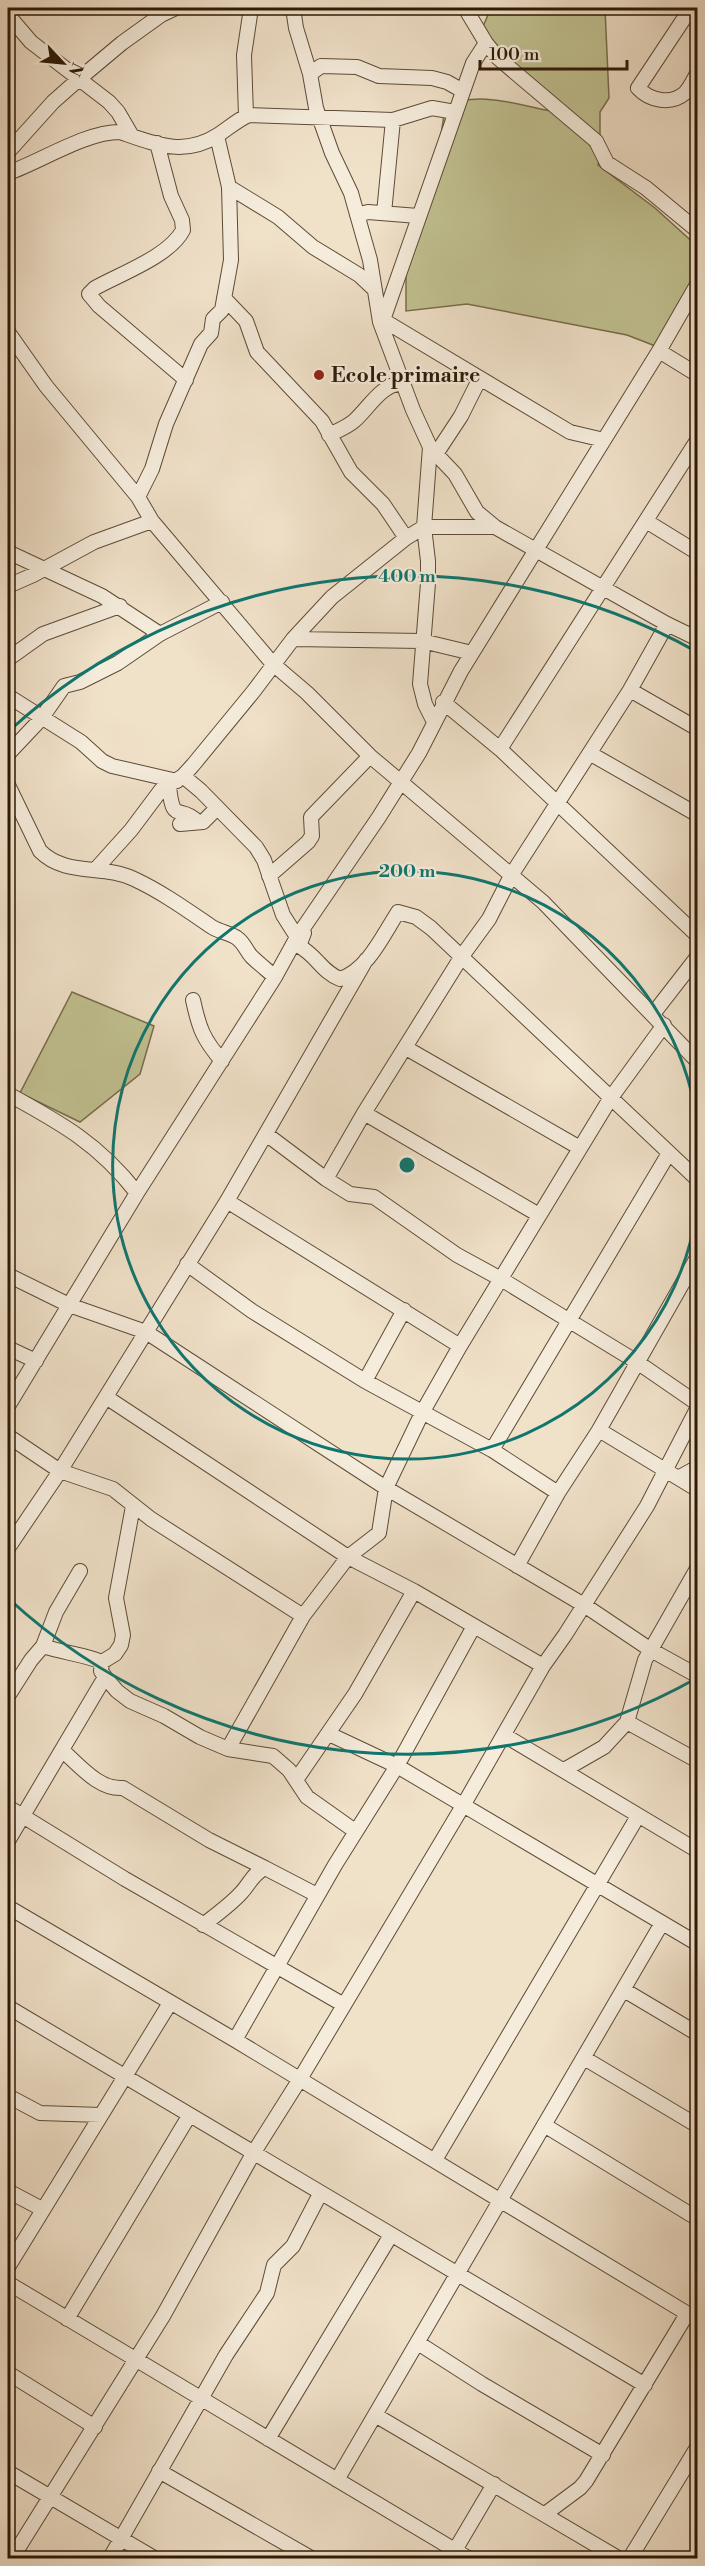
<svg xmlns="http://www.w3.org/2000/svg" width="705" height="2566" viewBox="0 0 705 2566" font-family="'Libre Bodoni',serif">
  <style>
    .green { fill: #c1c191; stroke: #776d4c; stroke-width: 1.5 }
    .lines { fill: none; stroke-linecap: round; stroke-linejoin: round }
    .minor-casing { stroke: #5e4b37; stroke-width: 16 }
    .minor { stroke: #f5ecdc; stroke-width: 14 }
    .ring { fill: none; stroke: #0f766e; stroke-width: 3 }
    .poi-dot { fill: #8f2418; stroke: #f5ecdc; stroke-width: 2 }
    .labels { text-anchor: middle; stroke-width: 4.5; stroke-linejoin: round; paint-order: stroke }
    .poi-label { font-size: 21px; font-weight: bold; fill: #2d1906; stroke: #f5ecdc; text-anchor: start }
    .centre { fill: #0f766e; stroke: #f5ecdc; stroke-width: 3 }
    .ring-label { font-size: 18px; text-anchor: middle; font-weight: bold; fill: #0f766e; stroke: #f5ecdc; stroke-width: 4.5; stroke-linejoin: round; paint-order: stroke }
  </style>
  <rect width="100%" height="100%" fill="#f0e1c9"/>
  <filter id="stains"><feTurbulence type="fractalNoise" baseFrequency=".00333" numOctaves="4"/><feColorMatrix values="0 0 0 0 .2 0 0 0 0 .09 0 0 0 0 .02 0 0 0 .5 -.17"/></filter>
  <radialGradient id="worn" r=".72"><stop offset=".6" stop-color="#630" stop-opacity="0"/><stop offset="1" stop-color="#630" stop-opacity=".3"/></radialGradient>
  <path class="green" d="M491 8H605L609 98 600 112V156L598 165 655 208 697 246V271L658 347 627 335 467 304 406 311V248L437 162 445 108C475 89 518 105 551 111L481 31Z
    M72 992 154 1026 140 1074 80 1122 20 1093Z"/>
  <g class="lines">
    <defs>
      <path id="minor" d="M293 8 296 28 310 74 316 108 332 153 351 193 370 260 380 322 413 410 430 447 424 527 428 561V583L420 684 425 704 434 722
        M465 8 486 43 498 58 596 141 607 163 646 188 698 231
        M691 8 638 88C650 101 671 105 685 93 690 88 694 79 698 72
        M8 15 31 42 109 102 118 112 132 136
        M310 74 321 66 357 67 379 76 432 78 447 82 463 91
        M246 116 244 55 251 8
        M157 143 171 196 182 220 183 230C170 256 120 274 95 288L89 294 99 306 186 380
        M8 152 53 102 79 79 122 43 161 15 176 8
        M8 173C42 161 85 132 120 132 155 144 184 157 218 135 229 128 237 120 249 115L393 120 432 108 455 112
        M229 187 278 217 313 247 359 275 375 290
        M384 213 393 120
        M357 215 368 212 418 216
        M224 298 246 321 257 352 322 421 351 472 383 504 406 538
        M383 320 570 432 604 440
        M380 322 383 320 473 63 486 43
        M8 332 46 386 138 497 152 521 273 664 307 693 370 756 543 902 698 1062
        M659 351 698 375
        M480 378 461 416 436 454 455 474 477 512 495 527 667 624 698 639
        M329 435C337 431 347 427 354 421 369 408 380 385 402 383
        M138 497 152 469 166 424 201 344 211 333 213 319 222 310 231 260 229 187 217 136
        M646 521 698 553
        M8 552 102 596 160 634
        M8 586 33 575 94 542 152 521
        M293 639 422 641 472 653
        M8 659 43 634 120 606
        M630 690 698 729
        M8 696 81 742 102 761 112 766 177 781
        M443 702 500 749 698 936
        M500 749 698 439
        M8 754 41 719 64 686 80 682 118 663 160 634 222 602
        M591 754 698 815
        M183 776 201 791 256 847 264 860 283 915 297 937
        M8 785 40 851C66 877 103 864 134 879 162 892 187 910 212 927 220 932 230 933 237 938 244 943 246 950 251 956 258 963 267 970 275 977
        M169 786C173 826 179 803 198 822
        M180 824 203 822 217 808
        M95 870 131 830 161 790 183 776 193 765 253 692 293 639 332 597 406 538 424 527H495
        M269 876 308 842 312 836 311 817 370 756
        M304 933 299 946C317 956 321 971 340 979 368 970 383 935 398 912L416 917 431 928 698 1180
        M193 1000C199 1028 203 1039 222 1061
        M653 1014 698 956
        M406 1048 580 1148
        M8 1094C61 1123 99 1144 137 1193
        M364 1113 539 1215
        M266 1134 326 1179 350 1194 374 1197 457 1255 501 1279 637 1362 698 1404
        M326 1179 364 1113 462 956 489 919 512 874 630 690 667 624
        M227 1201 460 1346 610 1099 664 1025
        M187 1264 252 1311 365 1381 492 1450 558 1493
        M8 1275 69 1305 146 1332 386 1488 584 1605 651 1650 698 1676
        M8 1348 36 1361
        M365 1381 404 1310
        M106 1397 348 1557 414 1591 543 1666
        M8 1406 137 1193 275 977 297 937 379 817 419 753 461 671 659 351 698 283
        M599 1430 698 1490
        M8 1436 60 1471 113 1489 151 1519 303 1616
        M492 1450 669 1153
        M678 1478 698 1467
        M8 1548 60 1471 227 1201 366 960
        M517 1566 558 1493 599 1430 698 1256
        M43 1646C63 1653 83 1654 102 1662
        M105 1677 117 1691 130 1701 164 1716 200 1737 228 1749 273 1756 289 1770 307 1797 355 1831
        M8 1696 31 1660 43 1646 56 1612 80 1571
        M627 1722 698 1761
        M329 1734 397 1766 698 1944
        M504 1735 698 1851
        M228 1749 303 1616 348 1557 379 1533 386 1488 422 1413 460 1346
        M62 1750C79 1765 99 1790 123 1788L209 1840 265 1868
        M564 1770 604 1747 627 1722 645 1660 698 1567
        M296 1780 355 1694 414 1591
        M8 1807 125 1879 344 2005
        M8 1841 105 1677 101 1671 102 1662 115 1654 121 1645 123 1635 116 1598 133 1506
        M8 1907 235 2040 698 2320
        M203 1925C216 1915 230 1905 241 1893 249 1885 253 1873 265 1868L317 1895
        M624 1990 698 2034
        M8 2007 645 2385
        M235 2040 335 1865 397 1766 474 1626
        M584 2058 698 2126
        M8 2096 40 2113 101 2115
        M544 2125 698 2219
        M435 2160 638 1816
        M8 2191 42 2209
        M8 2267 170 2003
        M8 2283 468 2558
        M67 2319 189 2116
        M418 2343 482 2384 603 2455
        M8 2373 95 2427
        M375 2415 618 2558
        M268 2439 391 2235
        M159 2471 311 2558
        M8 2472 154 2558
        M337 2480 662 1923
        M545 2514 580 2488 586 2481 687 2314
        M451 2557 494 2484
        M12 2558 163 2316 254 2152 300 2079 464 1804 543 1666 565 1635 647 1506 698 1407
        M110 2558 226 2355 267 2293 274 2265 293 2246 320 2194
        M630 2558 698 2446"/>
    </defs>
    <use href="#minor" class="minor-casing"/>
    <use href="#minor" class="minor"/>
  </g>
  <g class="ring">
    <path d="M697 1211A294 294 0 1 1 697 1119"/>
    <path d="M697 1678A589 589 0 0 1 9 1599M9 731A589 589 0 0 1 697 652"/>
  </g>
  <circle class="poi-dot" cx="319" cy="375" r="6"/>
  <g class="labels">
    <g class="poi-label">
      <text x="331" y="382">Ecole primaire</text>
    </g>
  </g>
  <circle cx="407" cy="1165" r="9" class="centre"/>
  <g class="ring-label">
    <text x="407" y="582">400 m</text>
    <text x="407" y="877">200 m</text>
  </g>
  <rect width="705" height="2566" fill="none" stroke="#f0e1c9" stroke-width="30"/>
  <rect x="9" y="9" width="687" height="2548" fill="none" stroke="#2d1906" stroke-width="3"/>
  <rect x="15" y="15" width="675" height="2536" fill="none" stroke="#2d1906" stroke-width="1.5"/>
  <g transform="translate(63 63) rotate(116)" stroke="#f5ecdc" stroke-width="4.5" paint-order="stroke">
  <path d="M0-4.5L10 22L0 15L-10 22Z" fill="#2d1906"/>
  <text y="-9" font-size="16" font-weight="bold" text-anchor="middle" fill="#2d1906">N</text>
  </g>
  <path d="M480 60v9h147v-9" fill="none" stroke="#2d1906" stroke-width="3"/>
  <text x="489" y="60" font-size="18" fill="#2d1906" stroke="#f5ecdc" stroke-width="4.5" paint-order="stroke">100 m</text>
  <rect width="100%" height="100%" filter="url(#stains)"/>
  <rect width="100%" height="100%" fill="url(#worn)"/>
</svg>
